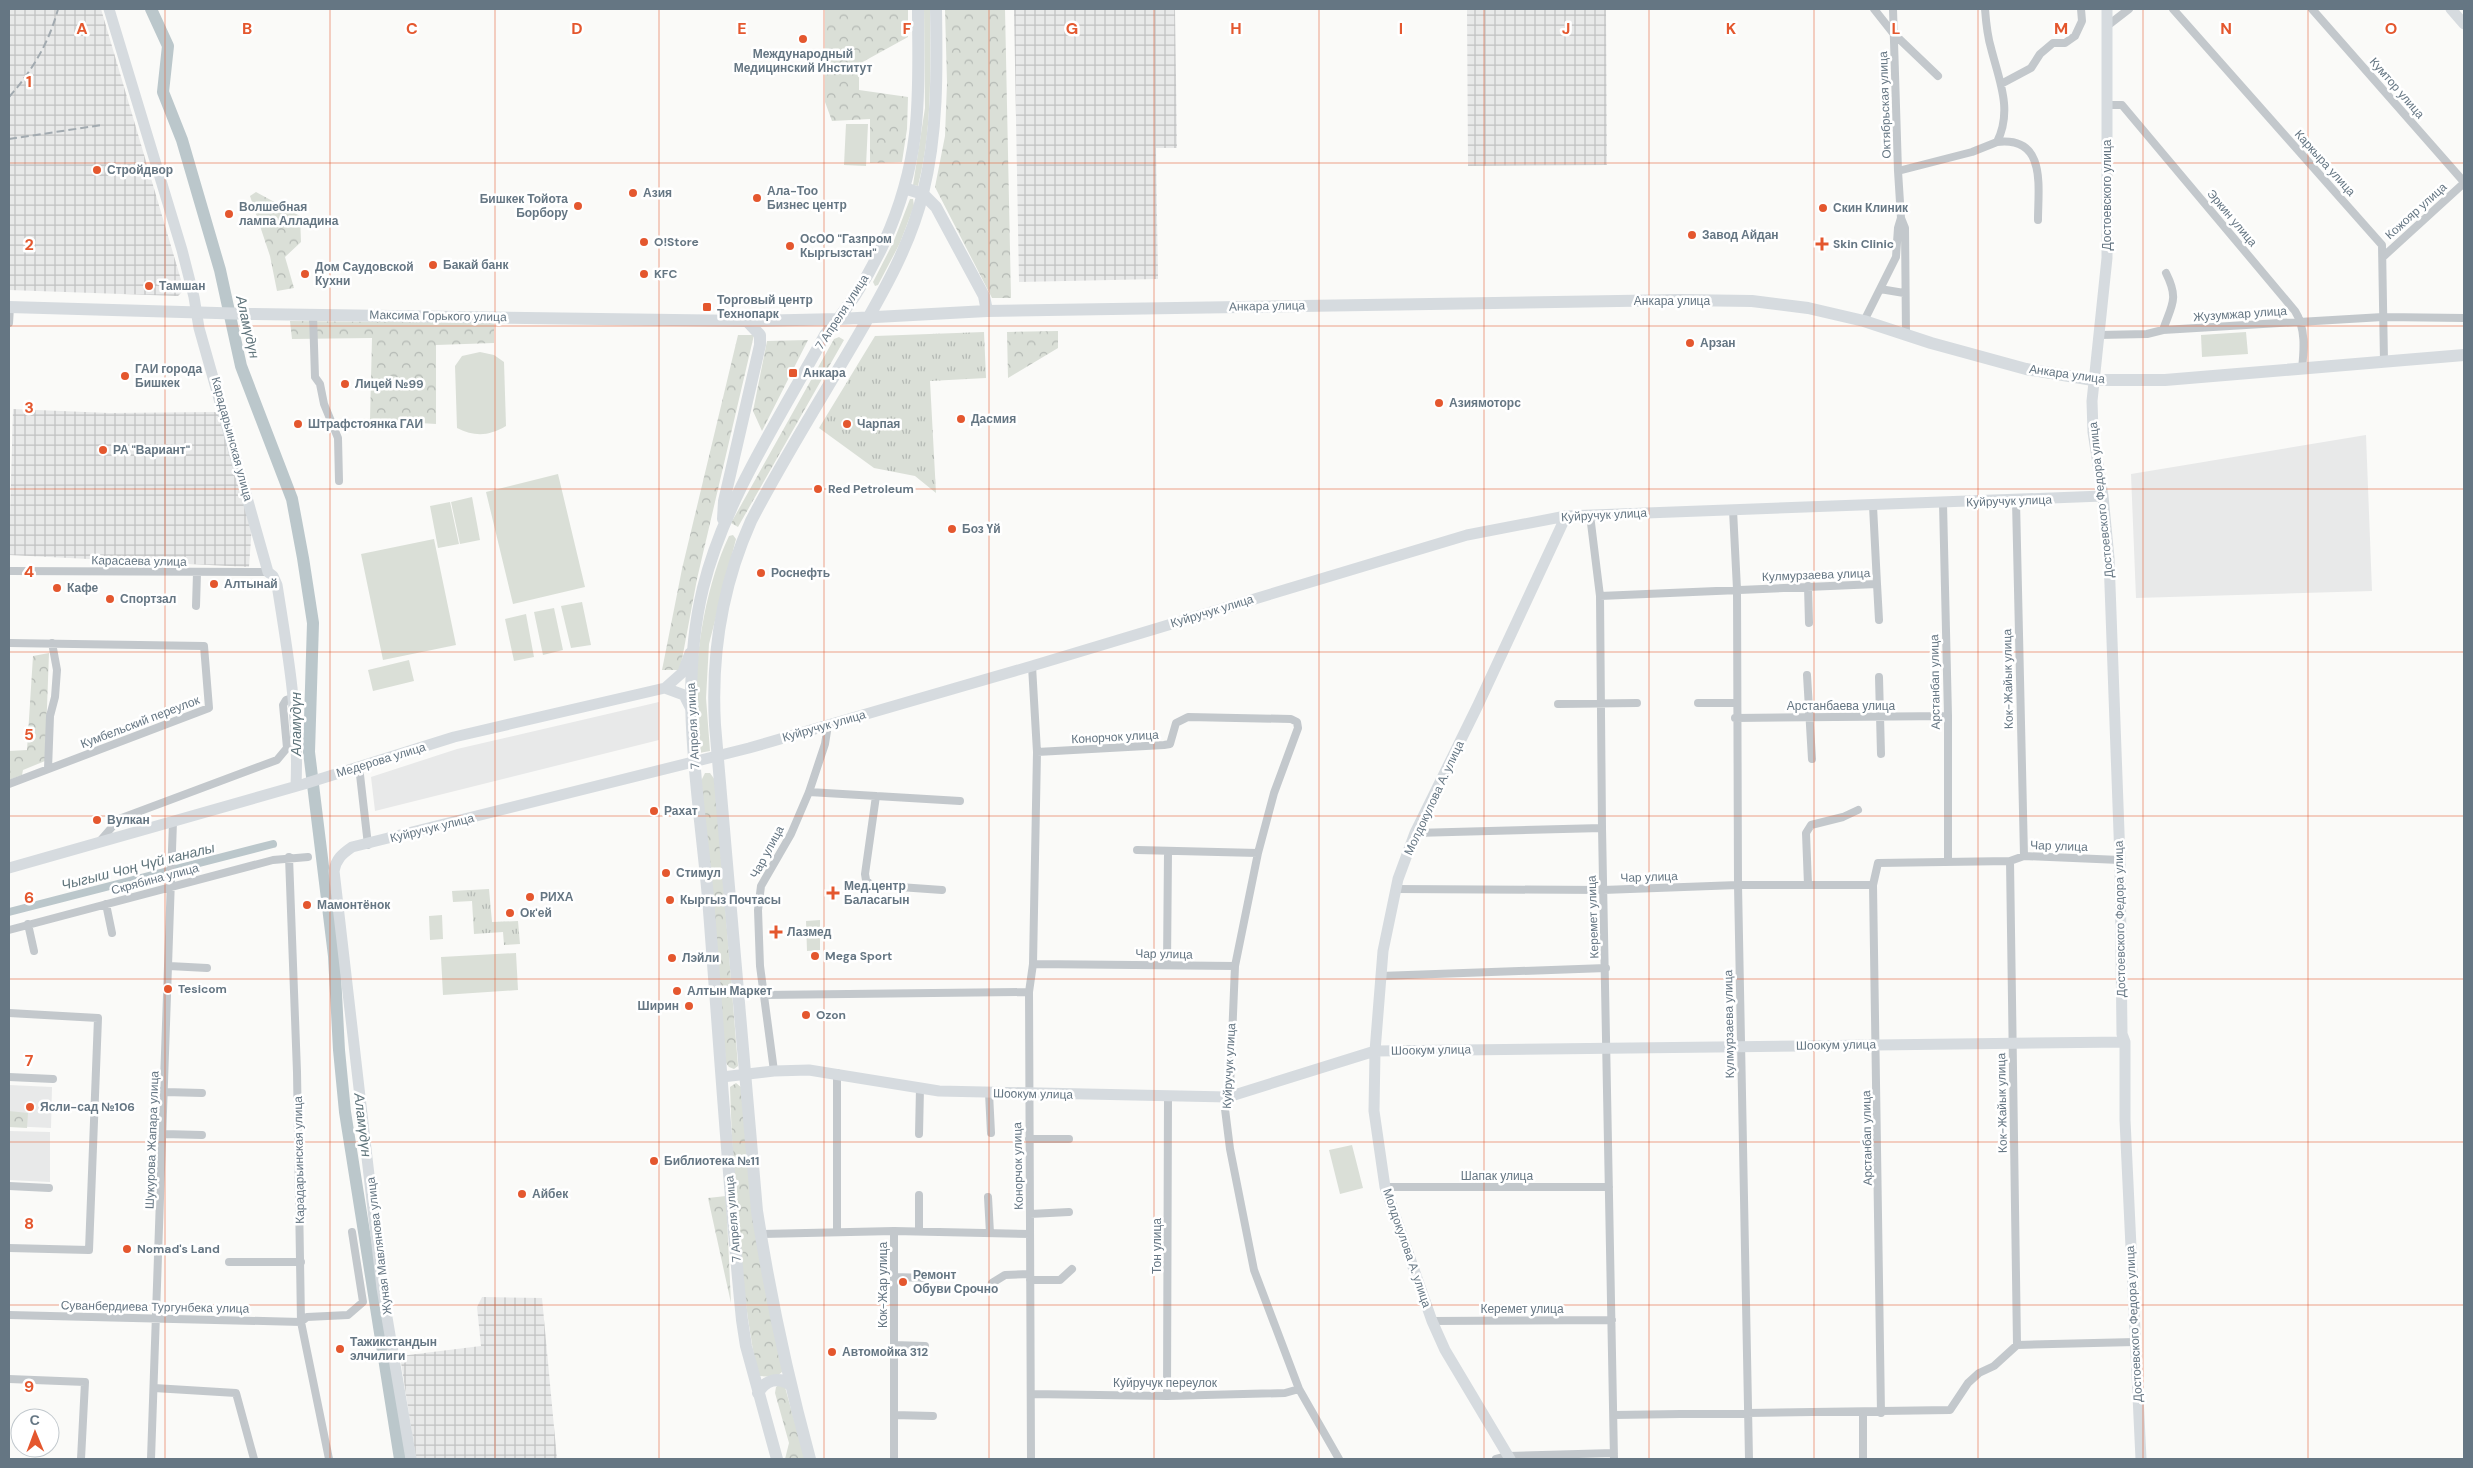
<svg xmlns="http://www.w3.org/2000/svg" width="2473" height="1468" viewBox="0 0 2473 1468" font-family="'DM Sans',sans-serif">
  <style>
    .built { fill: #e8e9e9 }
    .industrial { fill: url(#industrial-grid) }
    .grass { fill: #dadfd7 }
    .forest { fill: url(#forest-crowns) }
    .park { fill: url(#park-tufts) }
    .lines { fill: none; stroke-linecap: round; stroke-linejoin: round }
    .canal { stroke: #bbc7cb; stroke-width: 8 }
    .river { stroke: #bbc7cb; stroke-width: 12 }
    .street { stroke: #c3c8cc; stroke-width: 8 }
    .secondary { stroke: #d6dbdf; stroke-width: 11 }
    .primary { stroke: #d6dbdf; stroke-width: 12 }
    .rail { stroke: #a2aab0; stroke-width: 2; stroke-dasharray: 8 4; stroke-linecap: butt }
    .grid { fill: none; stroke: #e4572e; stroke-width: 1; stroke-opacity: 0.55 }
    .poi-dot { fill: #e4572e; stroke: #fff; stroke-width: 2 }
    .labels { text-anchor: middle; stroke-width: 5; stroke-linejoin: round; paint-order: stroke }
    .poi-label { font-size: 12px; font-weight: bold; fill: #657683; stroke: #fff; text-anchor: start }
    .street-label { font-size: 12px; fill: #657683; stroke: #fff }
    .water-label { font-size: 14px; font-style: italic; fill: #60757c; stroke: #fff }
    .grid-label { font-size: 16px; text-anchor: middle; font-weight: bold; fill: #e4572e; stroke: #fff; stroke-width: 5; stroke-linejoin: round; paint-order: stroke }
  </style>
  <defs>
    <pattern id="industrial-grid" width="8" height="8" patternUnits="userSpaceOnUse" patternTransform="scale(1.25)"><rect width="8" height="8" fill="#e8e9e9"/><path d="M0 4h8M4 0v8" fill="none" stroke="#c0c1c2"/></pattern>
    <pattern id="forest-crowns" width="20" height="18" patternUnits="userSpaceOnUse" patternTransform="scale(1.25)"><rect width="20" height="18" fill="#dadfd7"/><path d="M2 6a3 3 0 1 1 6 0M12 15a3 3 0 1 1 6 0" fill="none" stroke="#b4b9b4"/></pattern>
    <pattern id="park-tufts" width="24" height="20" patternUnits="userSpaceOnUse" patternTransform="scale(1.25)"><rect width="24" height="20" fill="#dadfd7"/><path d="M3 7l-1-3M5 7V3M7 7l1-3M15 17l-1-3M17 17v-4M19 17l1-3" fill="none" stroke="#b4b9b4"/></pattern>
  </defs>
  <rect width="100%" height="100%" fill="#fafaf8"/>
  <path class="built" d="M2366 435 2372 591 2136 598 2131 474Z
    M659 702V740L375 811 371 777 457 749Z
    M9 1085 52 1087 51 1128 9 1126Z
    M9 1131 50 1132V1182L9 1180Z"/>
  <path class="industrial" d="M9 9H101L184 290 178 296 9 290Z
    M1014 9H1175L1177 148H1156L1158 279 1019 282Z
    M1467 9H1606L1607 165 1468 166Z
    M13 409 109 413 220 412 252 525 249 567 9 555Z
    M482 1297 542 1298 557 1459H416L400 1356 481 1346 477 1307Z"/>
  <path class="grass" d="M924 9H930C930 68 933 128 918 186L913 185 925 108Z
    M846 124H868L866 166 844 165Z
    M910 199H913L914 206 900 243 878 285 875 286 873 282 893 243Z
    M2246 332 2248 354 2202 357 2201 335Z
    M480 352 494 355 504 362 506 426C489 436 475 437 457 428L455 366 462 356Z
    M558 474 585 587 513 604 486 492Z
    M472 497 480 540 460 544 451 502Z
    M450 502 459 544 438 548 430 506Z
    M733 535 736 539 709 644 706 698 710 751 699 753C689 689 701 595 729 536Z
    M434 539 456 645 383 660 361 554Z
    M582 602 591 645 571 648 561 606Z
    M554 608 563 650 543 655 534 612Z
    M526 614 534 657 514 661 505 619Z
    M409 660 414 681 373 691 368 670Z
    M442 915 443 939 430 940 429 916Z
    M516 953 518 990 443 995 441 957Z
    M1352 1145 1363 1188 1340 1194 1329 1150Z"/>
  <path class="forest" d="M825 9H908V37L859 64V90L908 97 907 129 902 162 870 163V119L832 121 825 102Z
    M945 9H1005L1011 298H992L935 187 945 136 947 83Z
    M256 192 300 216 301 242 285 257 294 288 277 291 270 256 250 196Z
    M290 321 494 323V343L436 345V424L370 420 372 338 292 339Z
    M1058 331V348L1008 378 1007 332Z
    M738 335H754L697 579 680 670H662L682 569Z
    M839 337 844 340 738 527 731 523 834 339Z
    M808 340 762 431 753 411 767 341Z
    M49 653 45 761 23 770 22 775 9 780V751L27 750 33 656Z
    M705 773H710L715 780 738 1066 734 1069 729 1067 726 1063 701 781Z
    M736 1083 742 1088 782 1367V1372L776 1377 760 1376 757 1371C739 1281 733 1179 730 1087Z
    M9 1111 28 1113 27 1128 9 1127Z
    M726 1196 731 1303 708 1198Z
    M780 1384 785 1387 805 1459H785L789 1443 775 1393 776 1387Z"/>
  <path class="park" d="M984 332 986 378 930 381 936 493 915 476 874 468 819 428 875 336Z
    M489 889 492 922 518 921 520 944 504 945 503 932 474 934 472 901 453 902 452 891Z
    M820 920V950L807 951 806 921Z"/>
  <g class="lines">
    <path class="canal" d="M9 912 273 844"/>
    <path class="river" d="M151 9 168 46 163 92 182 140 220 270 241 366 292 499 303 558 313 623 309 752 334 956 339 1050 345 1112 400 1459"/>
    <path class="street" d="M1874 9 1893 33 1938 76
      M1893 9 1898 171 1901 218 1905 228 1906 334
      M2173 9 2382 245 2384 362
      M2312 9 2464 182
      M2107 26 2129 9
      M2001 84 2031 68 2040 54 2053 43H2065L2075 36 2082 21 2081 9
      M2107 105H2122L2295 311C2306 328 2304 350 2302 369
      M1997 142C2047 136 2038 187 2038 220
      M1898 171 1972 152 1997 142C2013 110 1999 80 1991 48 1987 35 1986 22 1985 9
      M2384 256 2464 183
      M1880 289 1904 293
      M313 315 315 377 320 384 324 404 338 438 339 481
      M1864 321 1896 257 1898 228 1901 218
      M9 323 10 307
      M2163 330C2172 304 2179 299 2166 273
      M2099 335 2147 334 2163 330 2383 317 2464 318
      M2016 501 2024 856
      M1943 503 1948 716V860
      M1733 510 1737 589 1738 885 1749 1459
      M1590 515 1600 596 1602 828 1614 1459
      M9 571 268 572
      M1877 584 1879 620
      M1808 586 1809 623
      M1600 596 1877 584 1873 506
      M196 606 197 573
      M9 643 204 646 209 708 9 784
      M1807 675 1812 759
      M1879 677 1881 754
      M1698 703H1735
      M1558 704 1637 703
      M1735 718 1948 716
      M1037 752 1164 745 1170 744 1176 723 1188 717 1291 719 1297 722 1298 728 1274 793 1258 853 1235 966 1230 1087 1225 1109 1230 1149 1254 1270 1299 1389 1339 1459
      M359 766 368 845
      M48 769 50 716 55 697 57 670 52 643
      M809 792 960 801
      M876 796 865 874 866 880 871 885 942 890
      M1415 833 1602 828
      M100 841 119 819 277 760 287 748 283 705 286 700 295 697
      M1137 850 1258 853
      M289 857 297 1072 301 1322 329 1459
      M2010 861 2017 1345
      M1808 885 1806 833 1811 825 1843 817 1858 810
      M1395 889 1603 890 1738 885H1873
      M106 904 112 933
      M28 924 34 951
      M9 930 273 860 308 857
      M1033 964 1235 966
      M1167 965 1168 852
      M169 966 207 968
      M1380 976 1606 968
      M763 995 1029 992
      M9 1013 98 1018 89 1250 9 1248
      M774 1071 760 966 758 910 761 886 791 834 809 792 825 744 828 725
      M9 1077 53 1079
      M165 1092 202 1093
      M989 1093 991 1133
      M164 1134 202 1135
      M919 1134 920 1088
      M1029 1139H1069
      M9 1186 49 1188
      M1385 1187H1609
      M988 1197 990 1233
      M1030 1214 1069 1212
      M837 1231V1073
      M894 1231V1459
      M919 1231V1195
      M761 1234 894 1231 1030 1234
      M229 1262H301
      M894 1277 928 1278
      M1030 1280H1060L1072 1269
      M992 1283 1005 1275 1030 1274
      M9 1315 301 1322 307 1317 348 1315 363 1302 352 1232
      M1432 1321 1612 1320
      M894 1345 925 1346
      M9 1379 85 1382 81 1459
      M154 1388 236 1393 254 1459
      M1031 1394 1167 1396 1285 1393 1299 1389
      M1167 1396 1168 1096
      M1863 1413V1459
      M1881 1413 1873 885 1878 863 2010 861 2024 856 2120 860
      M894 1415 933 1416
      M1614 1415 1950 1410 1968 1383 1979 1373 1994 1366 2017 1345 2135 1342
      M151 1459 173 821
      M1031 1459 1029 992 1033 964 1037 752 1032 666
      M1496 1459 1508 1456 1614 1453"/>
    <path class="secondary" d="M109 9 182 250 194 297 199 328 268 572 273 576 277 585C288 653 299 718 296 786
      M2107 9V258L2092 401 2093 432 2103 496 2109 558 2120 860 2122 1034 2125 1042V1120L2141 1459
      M2451 9 2464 24
      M665 688 684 695 690 707
      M9 868 304 784 454 737 665 688 683 672 690 653
      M722 1077 774 1071 809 1070 939 1091 1228 1097 1375 1051 2125 1042
      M411 1459 382 1288 334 871C336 859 342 854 352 847L749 748 1032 666 1467 535 1566 516 2103 496
      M1510 1459 1445 1350 1432 1321 1385 1187 1374 1111 1375 1051 1383 951 1398 879 1415 833 1478 705 1566 516"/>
    <path class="primary" d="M904 188 923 194 936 207 984 296 987 311
      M9 307 251 314 747 321 839 319 987 311 1680 300 1752 301 1808 308 1864 321 1931 343 2026 369 2093 380H2165L2464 355
      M723 519 724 501 760 345V335L747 321
      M758 1393C765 1380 778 1376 791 1385
      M777 1459 746 1346 742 1320C728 1180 719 1038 708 898 699 794 678 691 703 588 725 499 781 416 825 335 873 280 906 207 915 134 920 92 918 50 918 9
      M810 1459C788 1378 770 1295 757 1211L715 725C711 654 722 586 751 521 784 457 823 396 859 334 885 289 911 243 923 193 938 132 937 71 936 9"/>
    <path class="rail" d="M9 97C32 71 49 43 58 9
      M9 139 102 125"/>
  </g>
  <path class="grid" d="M165 9V1459M330 9V1459M495 9V1459M659 9V1459M824 9V1459M989 9V1459M1154 9V1459M1319 9V1459M1484 9V1459M1649 9V1459M1814 9V1459M1978 9V1459M2143 9V1459M2308 9V1459M9 163H2464M9 326H2464M9 489H2464M9 652H2464M9 816H2464M9 979H2464M9 1142H2464M9 1305H2464"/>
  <g class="poi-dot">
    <circle cx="803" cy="39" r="5"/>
    <circle cx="97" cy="170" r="5"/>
    <circle cx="633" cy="193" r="5"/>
    <circle cx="757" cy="198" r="5"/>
    <circle cx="578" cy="206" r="5"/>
    <circle cx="1823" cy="208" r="5"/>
    <circle cx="229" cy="214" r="5"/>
    <circle cx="1692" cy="235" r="5"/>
    <circle cx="644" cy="242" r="5"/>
    <path d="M1819.5 236.5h5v5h5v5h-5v5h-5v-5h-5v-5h5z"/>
    <circle cx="790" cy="246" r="5"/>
    <circle cx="433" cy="265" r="5"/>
    <circle cx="305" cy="274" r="5"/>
    <circle cx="644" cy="274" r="5"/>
    <circle cx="149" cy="286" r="5"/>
    <rect x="702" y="302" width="10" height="10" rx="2.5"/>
    <circle cx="1690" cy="343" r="5"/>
    <rect x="788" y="368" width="10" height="10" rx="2.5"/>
    <circle cx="125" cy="376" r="5"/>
    <circle cx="345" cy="384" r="5"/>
    <circle cx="1439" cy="403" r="5"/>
    <circle cx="961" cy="419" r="5"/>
    <circle cx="298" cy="424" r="5"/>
    <circle cx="847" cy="424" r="5"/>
    <circle cx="103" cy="450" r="5"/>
    <circle cx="818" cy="489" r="5"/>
    <circle cx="952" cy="529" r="5"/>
    <circle cx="761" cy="573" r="5"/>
    <circle cx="214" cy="584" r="5"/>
    <circle cx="57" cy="588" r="5"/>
    <circle cx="110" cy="599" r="5"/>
    <circle cx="654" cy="811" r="5"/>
    <circle cx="97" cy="820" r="5"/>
    <circle cx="666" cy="873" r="5"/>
    <path d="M830.5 885.5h5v5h5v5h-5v5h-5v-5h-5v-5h5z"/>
    <circle cx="530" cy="897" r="5"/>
    <circle cx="670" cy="900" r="5"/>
    <circle cx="307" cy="905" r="5"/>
    <circle cx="510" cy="913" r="5"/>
    <path d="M773.5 924.5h5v5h5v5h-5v5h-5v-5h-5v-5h5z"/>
    <circle cx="815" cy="956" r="5"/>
    <circle cx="672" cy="958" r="5"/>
    <circle cx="168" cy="989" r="5"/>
    <circle cx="677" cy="991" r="5"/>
    <circle cx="689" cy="1006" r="5"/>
    <circle cx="806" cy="1015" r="5"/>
    <circle cx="30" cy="1107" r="5"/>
    <circle cx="654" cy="1161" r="5"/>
    <circle cx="522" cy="1194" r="5"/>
    <circle cx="127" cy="1249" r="5"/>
    <circle cx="903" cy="1282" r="5"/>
    <circle cx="340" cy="1349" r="5"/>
    <circle cx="832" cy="1352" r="5"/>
  </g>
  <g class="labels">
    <g class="poi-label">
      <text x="803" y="58" text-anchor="middle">Международный<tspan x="803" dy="14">Медицинский Институт</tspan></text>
      <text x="107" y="174">Стройдвор</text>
      <text x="767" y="195">Ала-Тоо<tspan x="767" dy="14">Бизнес центр</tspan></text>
      <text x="643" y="197">Азия</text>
      <text x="568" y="203" text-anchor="end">Бишкек Тойота<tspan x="568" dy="14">Борбору</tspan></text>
      <text x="239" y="211">Волшебная<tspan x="239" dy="14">лампа Алладина</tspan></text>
      <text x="1833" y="212">Скин Клиник</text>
      <text x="1702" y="239">Завод Айдан</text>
      <text x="800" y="243">ОсОО "Газпром<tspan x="800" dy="14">Кыргызстан"</tspan></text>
      <text x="654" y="246">O!Store</text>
      <text x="1833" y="248">Skin Clinic</text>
      <text x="443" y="269">Бакай банк</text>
      <text x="315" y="271">Дом Саудовской<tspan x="315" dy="14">Кухни</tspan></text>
      <text x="654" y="278">KFC</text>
      <text x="159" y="290">Тамшан</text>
      <text x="717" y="304">Торговый центр<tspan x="717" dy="14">Технопарк</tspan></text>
      <text x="1700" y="347">Арзан</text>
      <text x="135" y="373">ГАИ города<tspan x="135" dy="14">Бишкек</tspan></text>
      <text x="803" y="377">Анкара</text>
      <text x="355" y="388">Лицей №99</text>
      <text x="1449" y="407">Азиямоторс</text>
      <text x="971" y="423">Дасмия</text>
      <text x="308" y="428">Штрафстоянка ГАИ</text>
      <text x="857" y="428">Чарпая</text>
      <text x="113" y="454">РА "Вариант"</text>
      <text x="828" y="493">Red Petroleum</text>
      <text x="962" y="533">Боз Үй</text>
      <text x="771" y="577">Роснефть</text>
      <text x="224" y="588">Алтынай</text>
      <text x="67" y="592">Кафе</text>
      <text x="120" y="603">Спортзал</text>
      <text x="664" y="815">Рахат</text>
      <text x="107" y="824">Вулкан</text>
      <text x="676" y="877">Стимул</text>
      <text x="844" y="890">Мед.центр<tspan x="844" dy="14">Баласагын</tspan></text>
      <text x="540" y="901">РИХА</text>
      <text x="680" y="904">Кыргыз Почтасы</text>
      <text x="317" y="909">Мамонтёнок</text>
      <text x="520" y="917">Ок'ей</text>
      <text x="787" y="936">Лазмед</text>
      <text x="825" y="960">Mega Sport</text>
      <text x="682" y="962">Лэйли</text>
      <text x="178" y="993">Tesicom</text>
      <text x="687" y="995">Алтын Маркет</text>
      <text x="679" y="1010" text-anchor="end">Ширин</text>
      <text x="816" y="1019">Ozon</text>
      <text x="40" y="1111">Ясли-сад №106</text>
      <text x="664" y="1165">Библиотека №11</text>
      <text x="532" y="1198">Айбек</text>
      <text x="137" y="1253">Nomad's Land</text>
      <text x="913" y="1279">Ремонт<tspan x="913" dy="14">Обуви Срочно</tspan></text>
      <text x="350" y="1346">Тажикстандын<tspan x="350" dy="14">элчилиги</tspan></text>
      <text x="842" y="1356">Автомойка 312</text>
    </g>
    <g class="street-label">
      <text transform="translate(2397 88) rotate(49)" y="4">Кумтор улица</text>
      <text transform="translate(1885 105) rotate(-92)" y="4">Октябрьская улица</text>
      <text transform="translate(2325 163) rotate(48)" y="4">Каркыра улица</text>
      <text transform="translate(2107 195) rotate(-90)" y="4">Достоевского улица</text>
      <text transform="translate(2416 211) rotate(-42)" y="4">Кожояр улица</text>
      <text transform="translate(2232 218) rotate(50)" y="4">Эркин улица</text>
      <text x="1672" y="305">Анкара улица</text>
      <text transform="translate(1267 306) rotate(-1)" y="4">Анкара улица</text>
      <text transform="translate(842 312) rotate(-57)" y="4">7 Апреля улица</text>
      <text transform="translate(2240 314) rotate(-4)" y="4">Жузумжар улица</text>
      <text transform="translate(438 316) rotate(1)" y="4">Максима Горького улица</text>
      <text transform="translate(2067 374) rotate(8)" y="4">Анкара улица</text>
      <text transform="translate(232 439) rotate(75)" y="4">Карадарьинская улица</text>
      <text transform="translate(2101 500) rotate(-96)" y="4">Достоевского Федора улица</text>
      <text transform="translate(2009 501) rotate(-2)" y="4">Куйручук улица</text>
      <text transform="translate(1604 515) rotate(-3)" y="4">Куйручук улица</text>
      <text transform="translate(139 561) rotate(1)" y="4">Карасаева улица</text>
      <text transform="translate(1816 575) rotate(-2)" y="4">Кулмурзаева улица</text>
      <text transform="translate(1212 611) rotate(-17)" y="4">Куйручук улица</text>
      <text transform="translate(2008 679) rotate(-91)" y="4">Кок-Жайык улица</text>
      <text transform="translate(1935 682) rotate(-91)" y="4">Арстанбап улица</text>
      <text x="1841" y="710">Арстанбаева улица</text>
      <text transform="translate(140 722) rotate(-21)" y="4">Кумбельский переулок</text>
      <text transform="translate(693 726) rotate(-93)" y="4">7 Апреля улица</text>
      <text transform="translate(824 726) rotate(-16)" y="4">Куйручук улица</text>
      <text transform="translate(1115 737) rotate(-3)" y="4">Конорчок улица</text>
      <text transform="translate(381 760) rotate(-17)" y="4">Медерова улица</text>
      <text transform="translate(1434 798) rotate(-65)" y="4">Молдокулова А. улица</text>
      <text transform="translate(432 828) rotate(-14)" y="4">Куйручук улица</text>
      <text transform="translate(2059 846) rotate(2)" y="4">Чар улица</text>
      <text transform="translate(767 852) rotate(-62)" y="4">Чар улица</text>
      <text transform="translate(1649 877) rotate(-2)" y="4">Чар улица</text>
      <text transform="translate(155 879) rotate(-15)" y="4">Скрябина улица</text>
      <text transform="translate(1593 917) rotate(-92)" y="4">Керемет улица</text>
      <text transform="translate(2120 919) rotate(-91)" y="4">Достоевского Федора улица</text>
      <text transform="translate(1164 954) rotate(1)" y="4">Чар улица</text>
      <text transform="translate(1729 1024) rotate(-91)" y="4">Кулмурзаева улица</text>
      <text transform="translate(1836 1045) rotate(-1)" y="4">Шоокум улица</text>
      <text transform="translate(1431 1050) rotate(-1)" y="4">Шоокум улица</text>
      <text transform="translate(1229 1066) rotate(-87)" y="4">Куйручук улица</text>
      <text transform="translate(1033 1094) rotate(1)" y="4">Шоокум улица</text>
      <text transform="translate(2002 1103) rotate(-91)" y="4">Кок-Жайык улица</text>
      <text transform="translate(1867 1138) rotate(-91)" y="4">Арстанбап улица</text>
      <text transform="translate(152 1140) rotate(-88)" y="4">Шукурова Жапара улица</text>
      <text transform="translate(299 1160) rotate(-91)" y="4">Карадарьинская улица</text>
      <text transform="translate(1018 1166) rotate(-91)" y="4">Конорчок улица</text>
      <text x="1497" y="1180">Шапак улица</text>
      <text transform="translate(733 1219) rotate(-95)" y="4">7 Апреля улица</text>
      <text transform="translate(379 1246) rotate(-97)" y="4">Жуная Мавлянова улица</text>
      <text transform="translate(1157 1246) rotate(-90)" y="4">Тон улица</text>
      <text transform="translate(1407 1248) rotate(71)" y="4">Молдокулова А. улица</text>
      <text transform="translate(883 1285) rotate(-90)" y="4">Кок-Жар улица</text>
      <text transform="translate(155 1307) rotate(1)" y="4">Суванбердиева Тургунбека улица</text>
      <text x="1522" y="1313">Керемет улица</text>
      <text transform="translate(2134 1324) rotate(-93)" y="4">Достоевского Федора улица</text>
      <text x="1165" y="1387">Куйручук переулок</text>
    </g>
    <g class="water-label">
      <text transform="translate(248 327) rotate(77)" y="5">Аламүдүн</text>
      <text transform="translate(296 724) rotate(-90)" y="5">Аламүдүн</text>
      <text transform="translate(138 866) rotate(-14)" y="5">Чыгыш Чоң Чүй каналы</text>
      <text transform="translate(363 1125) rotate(83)" y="5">Аламүдүн</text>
    </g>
  </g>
  <g class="grid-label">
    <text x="82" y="34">A</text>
    <text x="247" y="34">B</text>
    <text x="412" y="34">C</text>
    <text x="577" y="34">D</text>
    <text x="742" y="34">E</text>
    <text x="907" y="34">F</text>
    <text x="1072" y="34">G</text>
    <text x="1236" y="34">H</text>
    <text x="1401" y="34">I</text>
    <text x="1566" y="34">J</text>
    <text x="1731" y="34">K</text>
    <text x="1896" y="34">L</text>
    <text x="2061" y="34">M</text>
    <text x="2226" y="34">N</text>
    <text x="2391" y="34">O</text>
    <text x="29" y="87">1</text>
    <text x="29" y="250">2</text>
    <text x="29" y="413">3</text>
    <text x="29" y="577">4</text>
    <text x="29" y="740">5</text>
    <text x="29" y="903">6</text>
    <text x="29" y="1066">7</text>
    <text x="29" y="1229">8</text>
    <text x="29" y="1392">9</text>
  </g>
  <rect width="2473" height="1468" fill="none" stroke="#657683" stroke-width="20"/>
  <g transform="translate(35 1433) rotate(359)"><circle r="24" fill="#ffffff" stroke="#c1c8cd"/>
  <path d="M0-4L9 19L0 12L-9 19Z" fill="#e4572e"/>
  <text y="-8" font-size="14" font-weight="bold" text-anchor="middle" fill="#657683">С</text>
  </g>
</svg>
